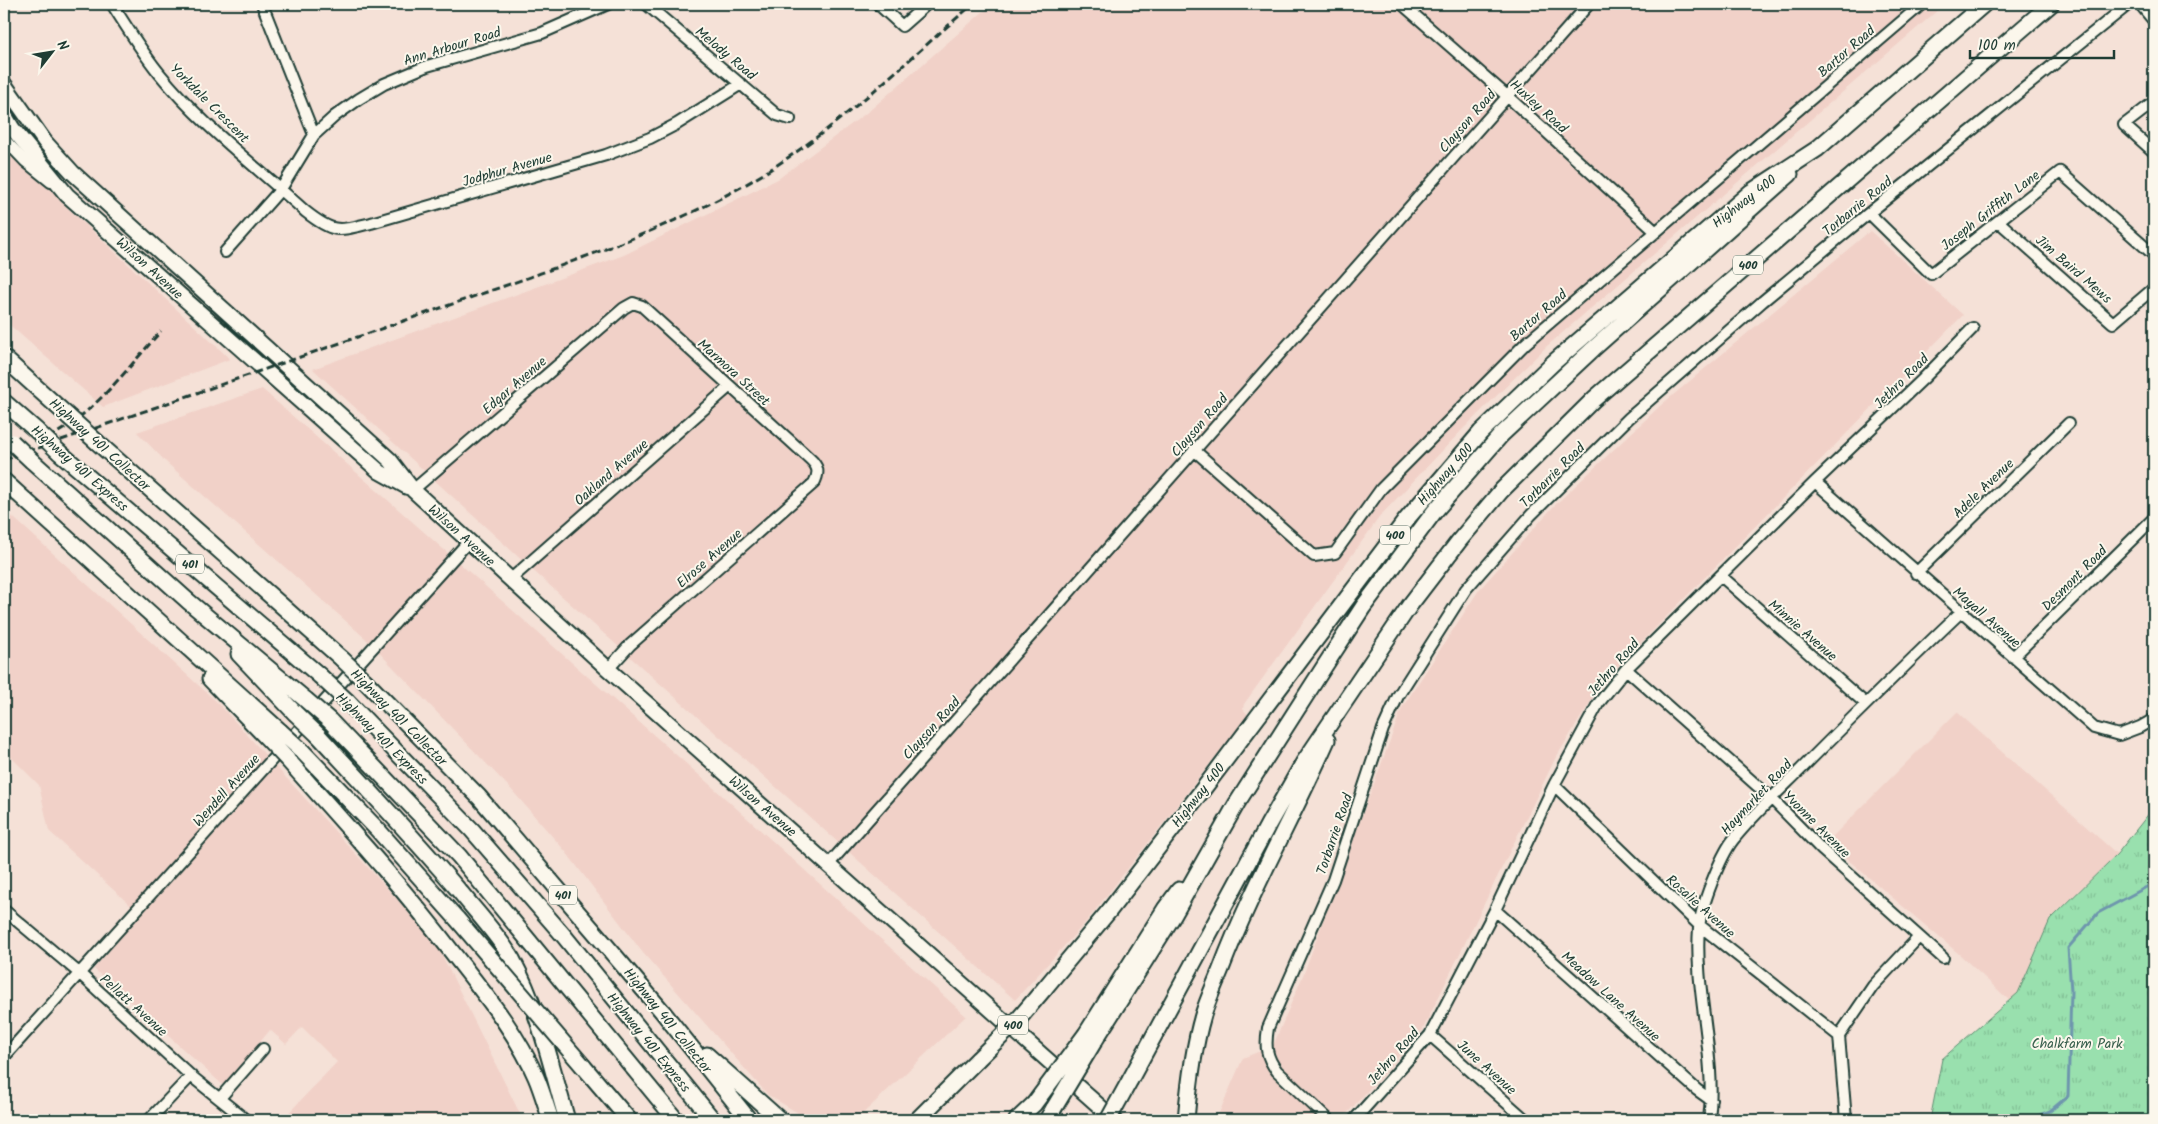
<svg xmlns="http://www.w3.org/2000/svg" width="2158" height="1124" viewBox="0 0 2158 1124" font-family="Kalam,sans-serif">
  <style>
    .built { fill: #f1d1c8 }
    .park { fill: url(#park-tufts); stroke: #5c8e71 }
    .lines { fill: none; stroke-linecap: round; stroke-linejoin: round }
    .stream { stroke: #6e96ad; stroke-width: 3 }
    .minor-casing { stroke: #1f3d34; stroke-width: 14 }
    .major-casing { stroke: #1f3d34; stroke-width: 18 }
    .highway-casing { stroke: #1f3d34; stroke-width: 19 }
    .minor { stroke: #fbf7ec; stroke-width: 10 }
    .major { stroke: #fbf7ec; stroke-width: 14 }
    .highway { stroke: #fbf7ec; stroke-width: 15 }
    .rail { stroke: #1f3d34; stroke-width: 3; stroke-dasharray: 8 4; stroke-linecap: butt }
    .highway-bridge-casing { stroke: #1f3d34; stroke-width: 19; stroke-linecap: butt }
    .highway-bridge { stroke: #fbf7ec; stroke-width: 15 }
    .labels { text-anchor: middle; stroke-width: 4; stroke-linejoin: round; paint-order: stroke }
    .shield { fill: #fbf7ec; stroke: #61756b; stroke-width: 1 }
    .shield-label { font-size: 12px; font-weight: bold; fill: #1f3d34 }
    .street-label { font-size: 14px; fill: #1f3d34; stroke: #fbf7ec }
    .park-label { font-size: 14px; fill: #375e4c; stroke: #fbf7ec }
  </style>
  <defs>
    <pattern id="park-tufts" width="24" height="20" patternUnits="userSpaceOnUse" patternTransform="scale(1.25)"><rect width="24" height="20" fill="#99e0ae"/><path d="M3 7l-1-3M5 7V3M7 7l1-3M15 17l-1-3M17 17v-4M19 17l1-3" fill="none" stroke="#83c196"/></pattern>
  </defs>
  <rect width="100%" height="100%" fill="#f5e1d7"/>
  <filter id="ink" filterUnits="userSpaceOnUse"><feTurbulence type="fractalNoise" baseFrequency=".02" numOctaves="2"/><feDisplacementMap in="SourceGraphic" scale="10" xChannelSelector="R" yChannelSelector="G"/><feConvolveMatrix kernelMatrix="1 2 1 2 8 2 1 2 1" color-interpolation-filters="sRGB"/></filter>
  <g filter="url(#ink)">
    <path class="built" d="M992 4H1945L1547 346 1463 429 1381 515 1244 704 1243 709 1248 715 1086 922 1015 1000 537 574 313 369 624 255 778 179 869 111Z
      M4 127 61 202 230 359 103 407 4 320Z
      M1870 231 1963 315 1604 680 1555 759 1422 1031 1341 1120H1216L1243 1058 1273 1046 1304 973 1402 708 1479 590 1554 506 1661 405Z
      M262 389 716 790 966 1016 856 1120H810L768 1095 643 953 566 852 509 787 365 638 167 463 137 432Z
      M4 509 218 703 435 941 523 1120H282L337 1062 302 1027 286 1044 270 1030 224 1086 94 969 140 914 49 831 39 785 4 750Z
      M1957 712 2117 854 2050 920 2018 993 2010 1001 1959 954 1827 842Z"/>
    <path class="park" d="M2154 807V1120H1930L1942 1059 2018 993 2050 920 2117 854Z"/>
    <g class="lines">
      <path class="stream" d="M2027 1120 2050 1111 2068 1096 2071 991 2068 948 2098 913 2154 883"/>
      <defs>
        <path id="minor" d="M112 4C127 28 142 52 159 73 201 125 257 167 306 212 334 234 338 231 371 223L606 155 650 138 677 124 741 84
          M262 4 314 135
          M646 4 777 115 790 119
          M878 4 902 26 927 4
          M1402 4 1507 96 1656 232
          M2140 4 2154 21
          M2154 102 2124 125 2154 152
          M4 139 25 161 51 182
          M1869 213 1931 274 2060 172 2154 255
          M1998 221 2113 323 2154 288
          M225 252 281 189 314 135 335 116 359 99 384 84 427 66 542 33 608 4
          M1194 450 1314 556 1335 553 1381 489 1525 344 1922 4
          M1815 482 2094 728 2119 735 2140 727 2154 719
          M413 490 624 308 633 303 642 306 809 458C818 466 820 472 814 483L630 645 608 669
          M1916 573 2069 423
          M1721 576 1866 704
          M511 579 729 387
          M2013 657 2154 518
          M1626 669 1772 799 1822 850 1943 958
          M1554 785 1699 925 1839 1036
          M829 864 1589 4
          M4 910 79 973 191 1076 246 1120
          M1495 910 1697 1090 1711 1100
          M1430 1035 1526 1120
          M4 1057 469 541
          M220 1098 263 1049
          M149 1120 191 1076
          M1329 1120 1277 1071C1266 1057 1265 1046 1268 1028L1333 880 1383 729 1398 696 1466 589 1531 515 1629 418 1763 301 1869 213 2129 4
          M1354 1120 1430 1035 1495 910 1554 785 1598 704 1626 669 1815 482 1923 379 1973 328
          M1709 1120C1717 1056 1694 992 1699 928 1701 906 1720 857 1733 840 1756 811 1786 785 1812 758 1861 709 1910 660 1961 612
          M1846 1120 1839 1036 1873 986 1918 938"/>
        <path id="major" d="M4 84 45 142 73 173 390 460 413 490 608 669 1115 1120
          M4 114 13 129 67 195 380 472 407 487"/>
        <path id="highway" d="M4 358 69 417
          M4 402 37 431
          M98 443 342 659
          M59 452 320 676
          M32 461 188 601 306 700
          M4 481 280 731
          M239 654 295 713
          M210 679 270 741
          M365 681 479 797 662 1011 749 1120
          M348 702 472 830 564 936 713 1120
          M330 721 459 856 676 1120
          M318 735C366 787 415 839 461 893 478 914 498 935 512 959 539 1009 551 1066 567 1120
          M302 751 377 829 457 919
          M287 759C343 822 400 884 452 952 483 992 516 1031 536 1077 542 1091 546 1106 551 1120
          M1044 989 1109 911 1204 788 1406 520 1481 432 1553 363 1751 192 1817 149 1984 4
          M1086 1034 1165 909 1179 890
          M1095 1040 1173 916 1237 803 1324 667 1363 607 1434 512 1501 435 1593 349 1790 174
          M707 1055 780 1120
          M583 1066 629 1120
          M1130 1080 1268 825 1304 762 1410 605 1459 541 1501 491 1594 399 2051 4
          M917 1120 978 1059
          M1017 1120 1034 1104
          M1047 1120 1054 1108
          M1186 1120C1189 1085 1193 1049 1203 1015 1208 999 1215 984 1221 969 1251 890 1293 817 1327 740"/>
      </defs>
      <use href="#minor" class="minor-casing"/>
      <use href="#major" class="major-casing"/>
      <use href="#highway" class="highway-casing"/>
      <use href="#minor" class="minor"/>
      <use href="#major" class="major"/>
      <use href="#highway" class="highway"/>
      <path class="rail" d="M48 438C94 414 126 370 161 331
        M4 460 530 277C607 249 684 221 755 179 835 131 903 64 973 4"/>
      <defs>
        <path id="highway-bridge" d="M69 417 98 443
          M37 431 59 452
          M12 442 32 461
          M342 659 365 681
          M320 676 348 702
          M306 700 330 721
          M295 713 318 735
          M280 731 302 751
          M270 741 287 759
          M457 919 583 1066
          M978 1059 1016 1022 1044 989
          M1034 1104 1086 1034
          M1054 1108 1095 1040
          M1108 1120 1130 1080"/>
      </defs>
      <use href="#highway-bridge" class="highway-bridge-casing"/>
      <use href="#highway-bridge" class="highway-bridge"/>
    </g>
  </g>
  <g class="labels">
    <g class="shield">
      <rect x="1733" y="255.5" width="30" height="19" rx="4"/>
      <rect x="1380" y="525.5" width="30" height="19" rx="4"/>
      <rect x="176" y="554.5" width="28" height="19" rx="4"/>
      <rect x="549" y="885.5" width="28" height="19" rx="4"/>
      <rect x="998" y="1015.5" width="30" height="19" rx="4"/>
    </g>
    <g class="shield-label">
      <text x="1748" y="269">400</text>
      <text x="1395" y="539">400</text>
      <text x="190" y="568">401</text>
      <text x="563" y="899">401</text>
      <text x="1013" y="1029">400</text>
    </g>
    <g class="street-label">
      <text transform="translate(452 46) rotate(-17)" y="5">Ann Arbour Road</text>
      <text transform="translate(1846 51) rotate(-41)" y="5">Bartor Road</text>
      <text transform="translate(726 53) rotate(40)" y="5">Melody Road</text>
      <text transform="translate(210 103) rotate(45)" y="5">Yorkdale Crescent</text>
      <text transform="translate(1539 106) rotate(42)" y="5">Huxley Road</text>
      <text transform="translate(1467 121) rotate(-49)" y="5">Clayson Road</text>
      <text transform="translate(507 169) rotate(-16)" y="5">Jodphur Avenue</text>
      <text transform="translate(1744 201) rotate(-38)" y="5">Highway 400</text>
      <text transform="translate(1857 206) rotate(-39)" y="5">Torbarrie Road</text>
      <text transform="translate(1990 210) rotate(-38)" y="5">Joseph Griffith Lane</text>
      <text transform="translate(150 268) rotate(42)" y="5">Wilson Avenue</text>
      <text transform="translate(2074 269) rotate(41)" y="5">Jim Baird Mews</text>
      <text transform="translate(1538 315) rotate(-41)" y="5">Bartor Road</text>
      <text transform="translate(734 372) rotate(42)" y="5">Marmora Street</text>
      <text transform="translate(1901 381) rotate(-45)" y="5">Jethro Road</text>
      <text transform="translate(514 385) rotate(-41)" y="5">Edgar Avenue</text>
      <text transform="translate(1199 425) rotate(-49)" y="5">Clayson Road</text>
      <text transform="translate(100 444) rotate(42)" y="5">Highway 401 Collector</text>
      <text transform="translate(80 468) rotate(41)" y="5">Highway 401 Express</text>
      <text transform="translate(611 472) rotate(-41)" y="5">Oakland Avenue</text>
      <text transform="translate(1445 474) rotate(-49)" y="5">Highway 400</text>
      <text transform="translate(1552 475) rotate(-45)" y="5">Torbarrie Road</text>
      <text transform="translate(1983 488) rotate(-44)" y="5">Adele Avenue</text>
      <text transform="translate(462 535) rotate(42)" y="5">Wilson Avenue</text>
      <text transform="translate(709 558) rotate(-41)" y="5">Elrose Avenue</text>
      <text transform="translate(2074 578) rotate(-45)" y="5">Desmont Road</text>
      <text transform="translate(1987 617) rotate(41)" y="5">Mayall Avenue</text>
      <text transform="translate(1803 630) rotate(41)" y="5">Minnie Avenue</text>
      <text transform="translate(1613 667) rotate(-49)" y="5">Jethro Road</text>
      <text transform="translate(399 717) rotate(45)" y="5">Highway 401 Collector</text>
      <text transform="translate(931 728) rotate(-48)" y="5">Clayson Road</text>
      <text transform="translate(382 738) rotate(45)" y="5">Highway 401 Express</text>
      <text transform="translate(226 790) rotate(-48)" y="5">Wendell Avenue</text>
      <text transform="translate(1198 795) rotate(-52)" y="5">Highway 400</text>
      <text transform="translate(1756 797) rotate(-47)" y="5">Haymarket Road</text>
      <text transform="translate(763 806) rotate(41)" y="5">Wilson Avenue</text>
      <text transform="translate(1817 824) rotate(45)" y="5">Yvonne Avenue</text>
      <text transform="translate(1334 834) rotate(-71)" y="5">Torbarrie Road</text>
      <text transform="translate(1701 906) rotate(42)" y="5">Rosalie Avenue</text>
      <text transform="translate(1611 996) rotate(42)" y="5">Meadow Lane Avenue</text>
      <text transform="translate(134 1005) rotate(42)" y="5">Pellatt Avenue</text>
      <text transform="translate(668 1020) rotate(51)" y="5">Highway 401 Collector</text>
      <text transform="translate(649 1042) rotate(51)" y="5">Highway 401 Express</text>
      <text transform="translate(1393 1056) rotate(-49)" y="5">Jethro Road</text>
      <text transform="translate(1487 1067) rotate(42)" y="5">June Avenue</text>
    </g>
    <g class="park-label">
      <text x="2077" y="1048">Chalkfarm Park</text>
    </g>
  </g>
  <rect width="2158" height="1124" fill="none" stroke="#fbf7ec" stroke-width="20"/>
  <rect x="10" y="10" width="2138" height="1104" fill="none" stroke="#1f3d34" stroke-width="2" filter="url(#ink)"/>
  <g transform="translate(52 52) rotate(59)" stroke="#fbf7ec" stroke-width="4" paint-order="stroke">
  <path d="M0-4L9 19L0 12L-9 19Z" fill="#1f3d34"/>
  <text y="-8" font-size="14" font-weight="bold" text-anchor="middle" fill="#1f3d34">N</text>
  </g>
  <path d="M1970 50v8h144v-8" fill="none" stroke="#1f3d34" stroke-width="2.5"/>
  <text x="1978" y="50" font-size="15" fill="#1f3d34" stroke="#fbf7ec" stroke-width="4" paint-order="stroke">100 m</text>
</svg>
